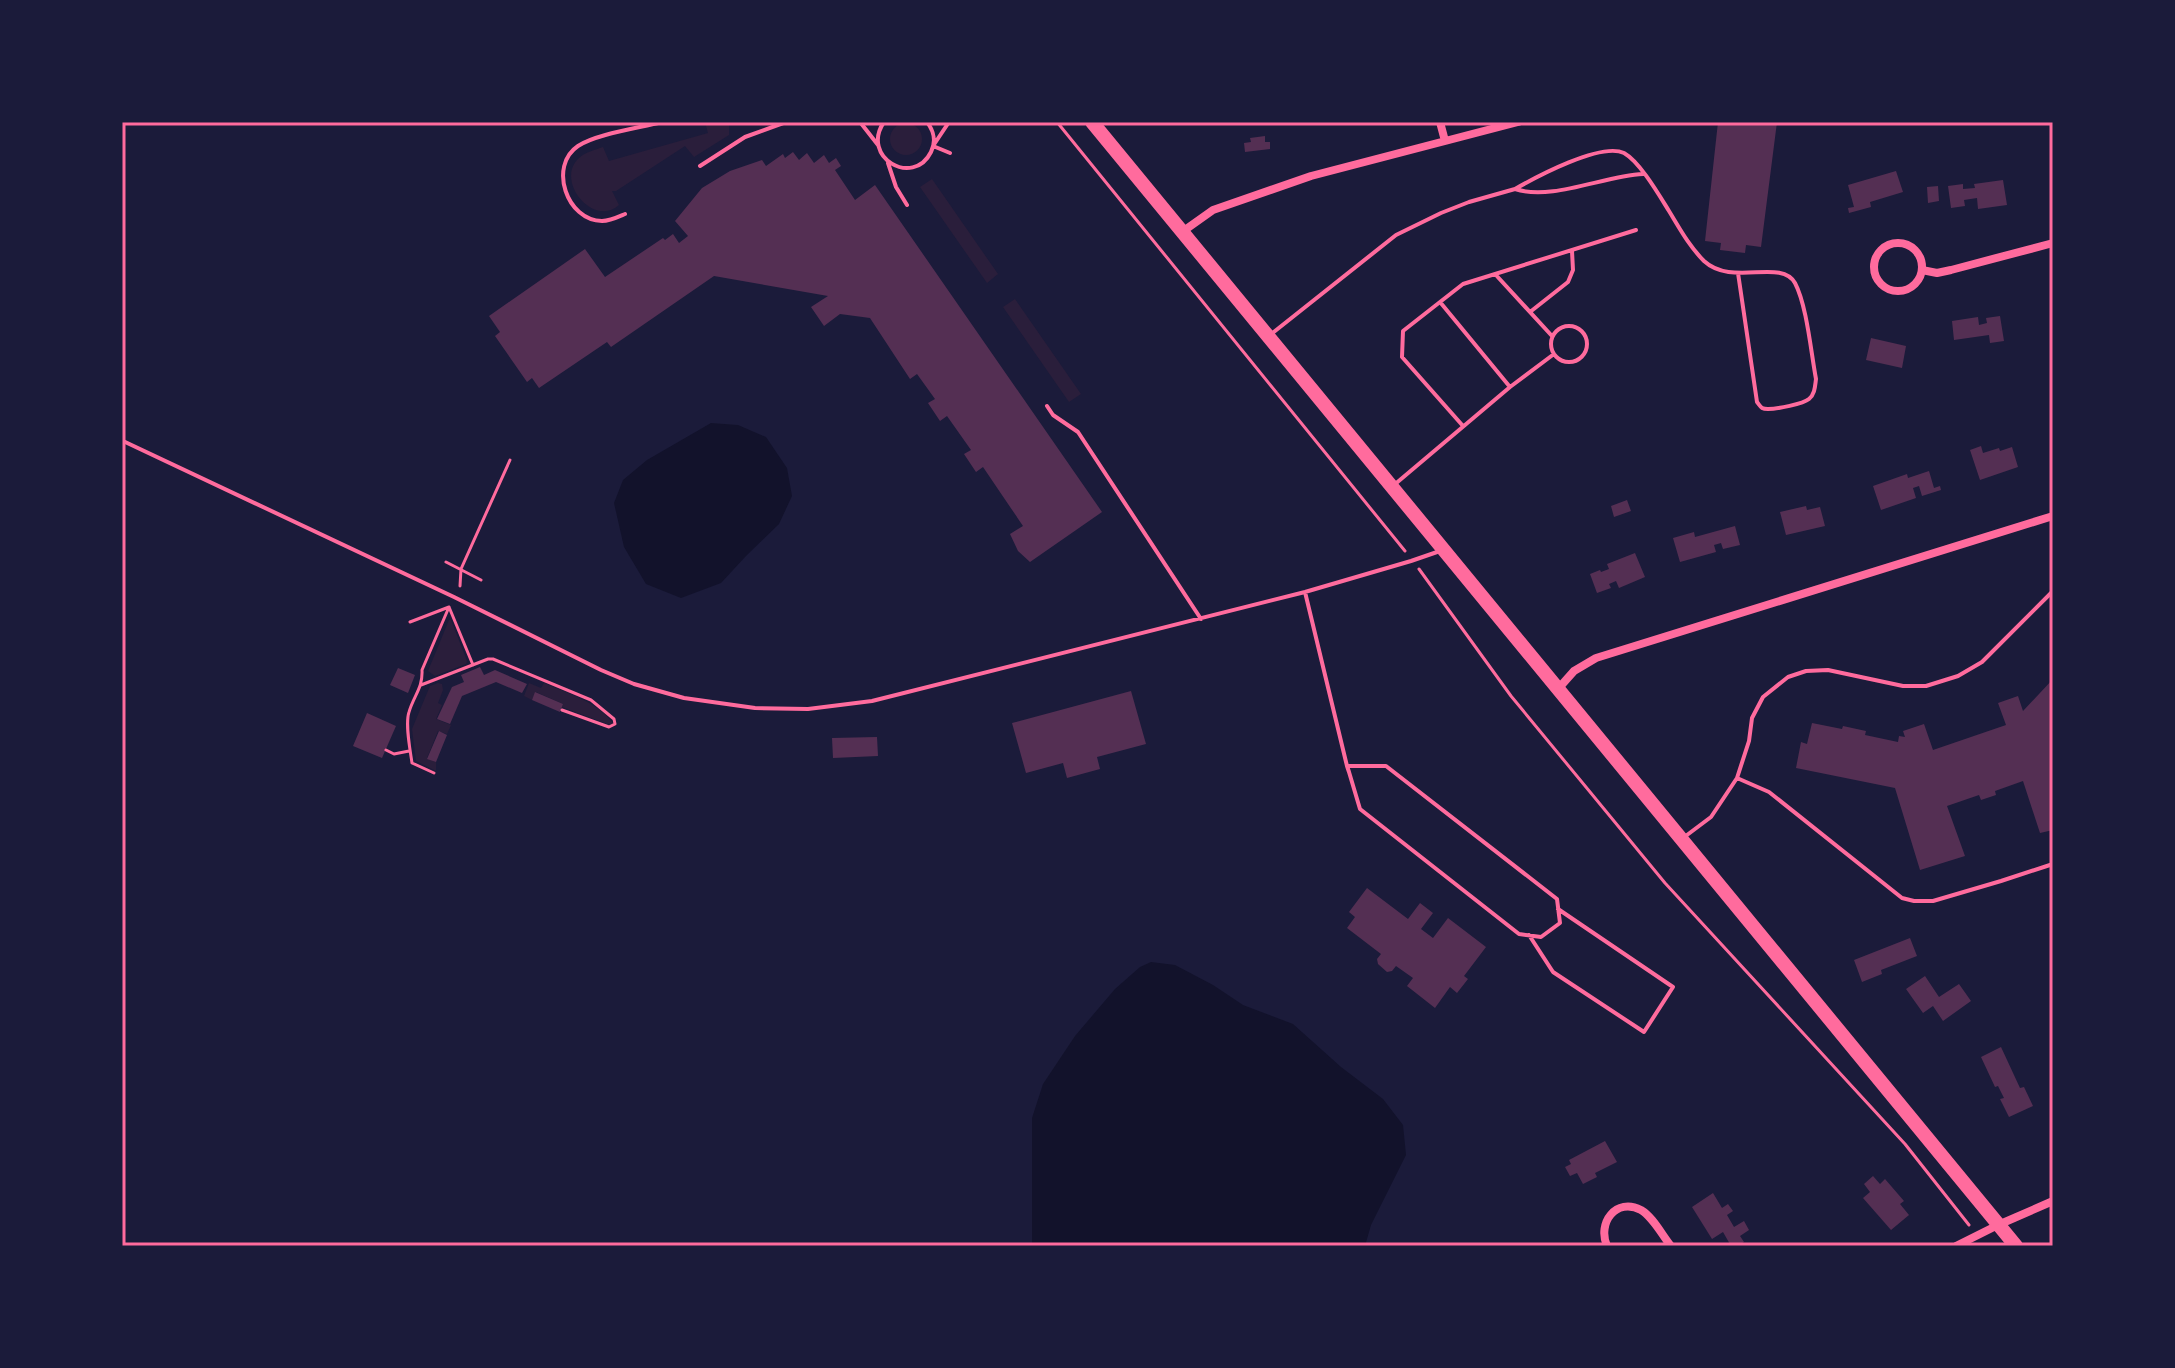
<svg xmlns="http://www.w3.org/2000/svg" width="2175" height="1368" viewBox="0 0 2175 1368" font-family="'Archivo Narrow',sans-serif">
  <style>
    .green { fill: #2a1e3b }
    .water { fill: #12122b }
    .building { fill: #542f53 }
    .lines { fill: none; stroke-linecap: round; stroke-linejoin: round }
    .path { stroke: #ff6b9d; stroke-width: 3 }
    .service { stroke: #ff6b9d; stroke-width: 4 }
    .minor { stroke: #ff6b9d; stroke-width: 8 }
    .primary { stroke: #ff6b9d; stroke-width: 14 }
    .neatline { fill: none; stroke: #ff6b9d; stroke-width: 3 }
  </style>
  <rect width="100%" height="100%" fill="#1b1b3a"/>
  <path class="green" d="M705 122H729V135L694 157 685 146 616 191H612L619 205C594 228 554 181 579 158 585 152 595 150 603 147L609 161 708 133Z
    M890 139a16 16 0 1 1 32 0a16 16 0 1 1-32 0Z
    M932 179 998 274 987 283 920 187Z
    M1015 299 1081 394 1069 402 1003 307Z
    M449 620H451L467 661 466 664 435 676 428 671Z
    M438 683 442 684 443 690 438 703 442 705 436 719 451 725 447 734 438 731 427 758 436 762V771L416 761 412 729 430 686Z
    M529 683 541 688 544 683C569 694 596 701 613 723L610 725 562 707 563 704 536 692 532 700 524 696Z"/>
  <path class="water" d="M711 423 738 425 766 437 787 468 792 496 779 524 746 556 721 583 681 598 646 584 624 547 614 503 623 480 647 460Z
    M1151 962 1175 965 1213 985 1243 1005 1293 1024 1341 1067 1383 1099 1403 1125 1406 1155 1371 1225 1365 1246H1032V1118L1043 1084 1075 1036 1115 989 1140 967Z"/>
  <path class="building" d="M1718 122H1777L1761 247 1746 245 1745 253 1720 250 1721 243 1705 241Z
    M1265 136V142H1270V149L1245 152 1244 143 1251 142 1250 138Z
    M793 152 799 160 807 153 814 163 824 155 829 163 836 158 841 166 835 170 855 200 875 185 1102 512 1030 562 1018 551 1010 534 1023 526 983 467 976 472 964 454 971 450 947 416 940 421 928 403 935 399 917 374 910 379 870 318 840 314 824 326 811 307 828 296 714 276 611 347 607 342 539 388 532 378 527 382 495 336 500 332 489 316 585 249 605 277 663 238 665 240 673 234 679 243 688 236 675 221 702 188 730 171 762 160 766 166 783 154 785 158Z
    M1896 171 1903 192 1870 202 1871 207 1849 213 1848 208 1854 207 1848 185Z
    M2003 180 2007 205 1978 209 1977 198 1964 200 1965 206 1951 208 1948 186 1963 184V189L1975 188 1974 184Z
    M1938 186 1939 201 1928 203 1927 187Z
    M2000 316 2004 341 1990 343 1989 335 1954 340 1952 321 1978 317 1979 325 1987 323 1986 318Z
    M1871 338 1906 346 1902 368 1866 360Z
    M1981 446 1983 453 1999 448 2000 451 2012 447 2018 467 1980 480 1970 450Z
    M1929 471 1934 488 1940 486 1941 490 1922 496 1919 486 1913 488 1916 498 1881 510 1873 486 1907 474 1908 478Z
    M1627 500 1631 511 1614 517 1611 506Z
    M1806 506 1807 510 1820 507 1825 526 1786 535 1780 512Z
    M1735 526 1740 545 1723 549 1721 543 1714 545 1716 552 1680 562 1673 538 1694 532 1695 537Z
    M1635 553 1645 577 1619 588 1616 581 1609 584 1611 588 1597 593 1590 574 1600 570 1601 572 1609 569 1607 564Z
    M480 667 484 675 495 670 527 684 522 693 496 682 462 696 450 724 437 719 452 687 464 682 461 675Z
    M398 668 415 675 408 693 390 685Z
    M2053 679V830L2040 833 2023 781 1995 791 1996 795 1981 800 1979 795 1947 806 1965 856 1920 870 1895 788 1796 768 1801 742 1807 744 1812 723 1842 729 1843 726 1866 731 1865 735 1898 742 1899 736 1905 737 1903 731 1924 724 1933 750 2006 725 1998 703 2018 696 2023 711Z
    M1131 691 1146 744 1097 757 1100 769 1067 778 1063 763 1026 773 1012 723Z
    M535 692 563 704 560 712 532 700Z
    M367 713 396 726 382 758 353 746Z
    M439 731 447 735 436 762 427 759Z
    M877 737 878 756 833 758 832 738Z
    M1367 888 1408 919 1420 903 1433 913 1421 929 1433 938 1448 918 1486 947 1464 976 1468 979 1457 993 1450 987 1435 1008 1407 986 1413 978 1396 966 1392 971 1387 972 1378 964 1377 959 1381 954 1347 928 1355 917 1349 912Z
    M1910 938 1917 956 1881 970 1882 974 1862 982 1854 960Z
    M1925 976 1939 997 1959 984 1971 1001 1943 1021 1933 1006 1923 1013 1906 989Z
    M2001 1047 2020 1088 2024 1087 2033 1106 2009 1117 2000 1099 2004 1098 1998 1086 1995 1087 1981 1057Z
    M1605 1141 1617 1162 1595 1173 1597 1177 1583 1184 1577 1173 1570 1176 1565 1167 1571 1164 1569 1160Z
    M1873 1176 1880 1184 1885 1179 1904 1201 1900 1204 1909 1215 1891 1230 1863 1198 1870 1192 1864 1184Z
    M1713 1193 1722 1208 1728 1204 1733 1211 1727 1215 1734 1227 1744 1221 1749 1230 1740 1236 1744 1242 1738 1246H1731L1723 1232 1712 1239 1692 1207Z"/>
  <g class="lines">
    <path class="path" d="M1057 122 1405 551
      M446 562 481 580
      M1419 569 1511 696 1665 883 1905 1144 1969 1225
      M460 586 461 569 510 460
      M449 607 473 665
      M410 622 449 607
      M421 685 488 659H493L591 700 614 719 615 724 609 727 562 710
      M386 750 394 754 409 751
      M434 773 412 763C410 749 405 724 409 712 414 695 423 688 422 670L449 607"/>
    <path class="service" d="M860 122 878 145
      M884 122C860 157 913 188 931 152 936 142 934 131 927 122
      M949 122 933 146 950 153
      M888 163 896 187 907 205
      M700 166 745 137 786 122
      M1643 174C1603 176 1552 201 1515 189 1536 177 1601 142 1624 153 1640 162 1659 195 1669 211 1680 229 1689 246 1704 261 1732 287 1781 258 1795 283 1807 306 1811 353 1816 379 1815 386 1815 394 1809 399 1803 404 1777 409 1768 409 1761 409 1761 407 1757 402L1738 273
      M625 214C618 217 610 221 602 221 567 221 548 166 578 146 596 134 639 128 662 122
      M1495 274 1552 336
      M1440 302 1463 284 1636 230
      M1530 312 1568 282 1573 270 1572 251
      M1551 344a18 18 0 1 1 36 0a18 18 0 1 1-36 0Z
      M1270 335 1396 235 1441 213 1469 202 1515 189
      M1510 387 1554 354
      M1047 406 1053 415 1078 432 1201 619
      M122 444 123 441 454 597 601 670 634 684 684 698 755 708 808 709 872 701 1305 592 1411 561 1440 551
      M1394 485 1510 387 1440 302 1403 331 1402 357 1463 426
      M2053 591 1982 662 1958 676 1926 686H1903L1828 670 1806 671 1788 677 1763 697 1752 718 1749 741 1737 778 1769 792 1902 898 1914 901H1933L2001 881 2053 864
      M1305 592 1347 766 1349 772 1360 809 1519 934 1541 937 1560 923 1557 899 1386 766H1347
      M1683 838 1711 817 1737 778
      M1529 935 1553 972 1644 1032 1673 987 1558 909"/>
    <path class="minor" d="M1440 122 1445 141
      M1182 232 1213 210 1311 176 1518 122
      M1874 267a24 24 0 1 1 48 0a24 24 0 1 1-48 0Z
      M1922 270 1937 273 1951 270 2053 243
      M1558 689 1574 671 1596 658 2053 516
      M1607 1246C1597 1223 1616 1197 1641 1210 1653 1217 1662 1235 1671 1246
      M1956 1246 1998 1225 2053 1201"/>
    <path class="primary" d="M1092 122 2016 1246"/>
  </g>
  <rect width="2175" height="1368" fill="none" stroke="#1b1b3a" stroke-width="248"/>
  <rect x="124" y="124" width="1927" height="1120" class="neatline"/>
</svg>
